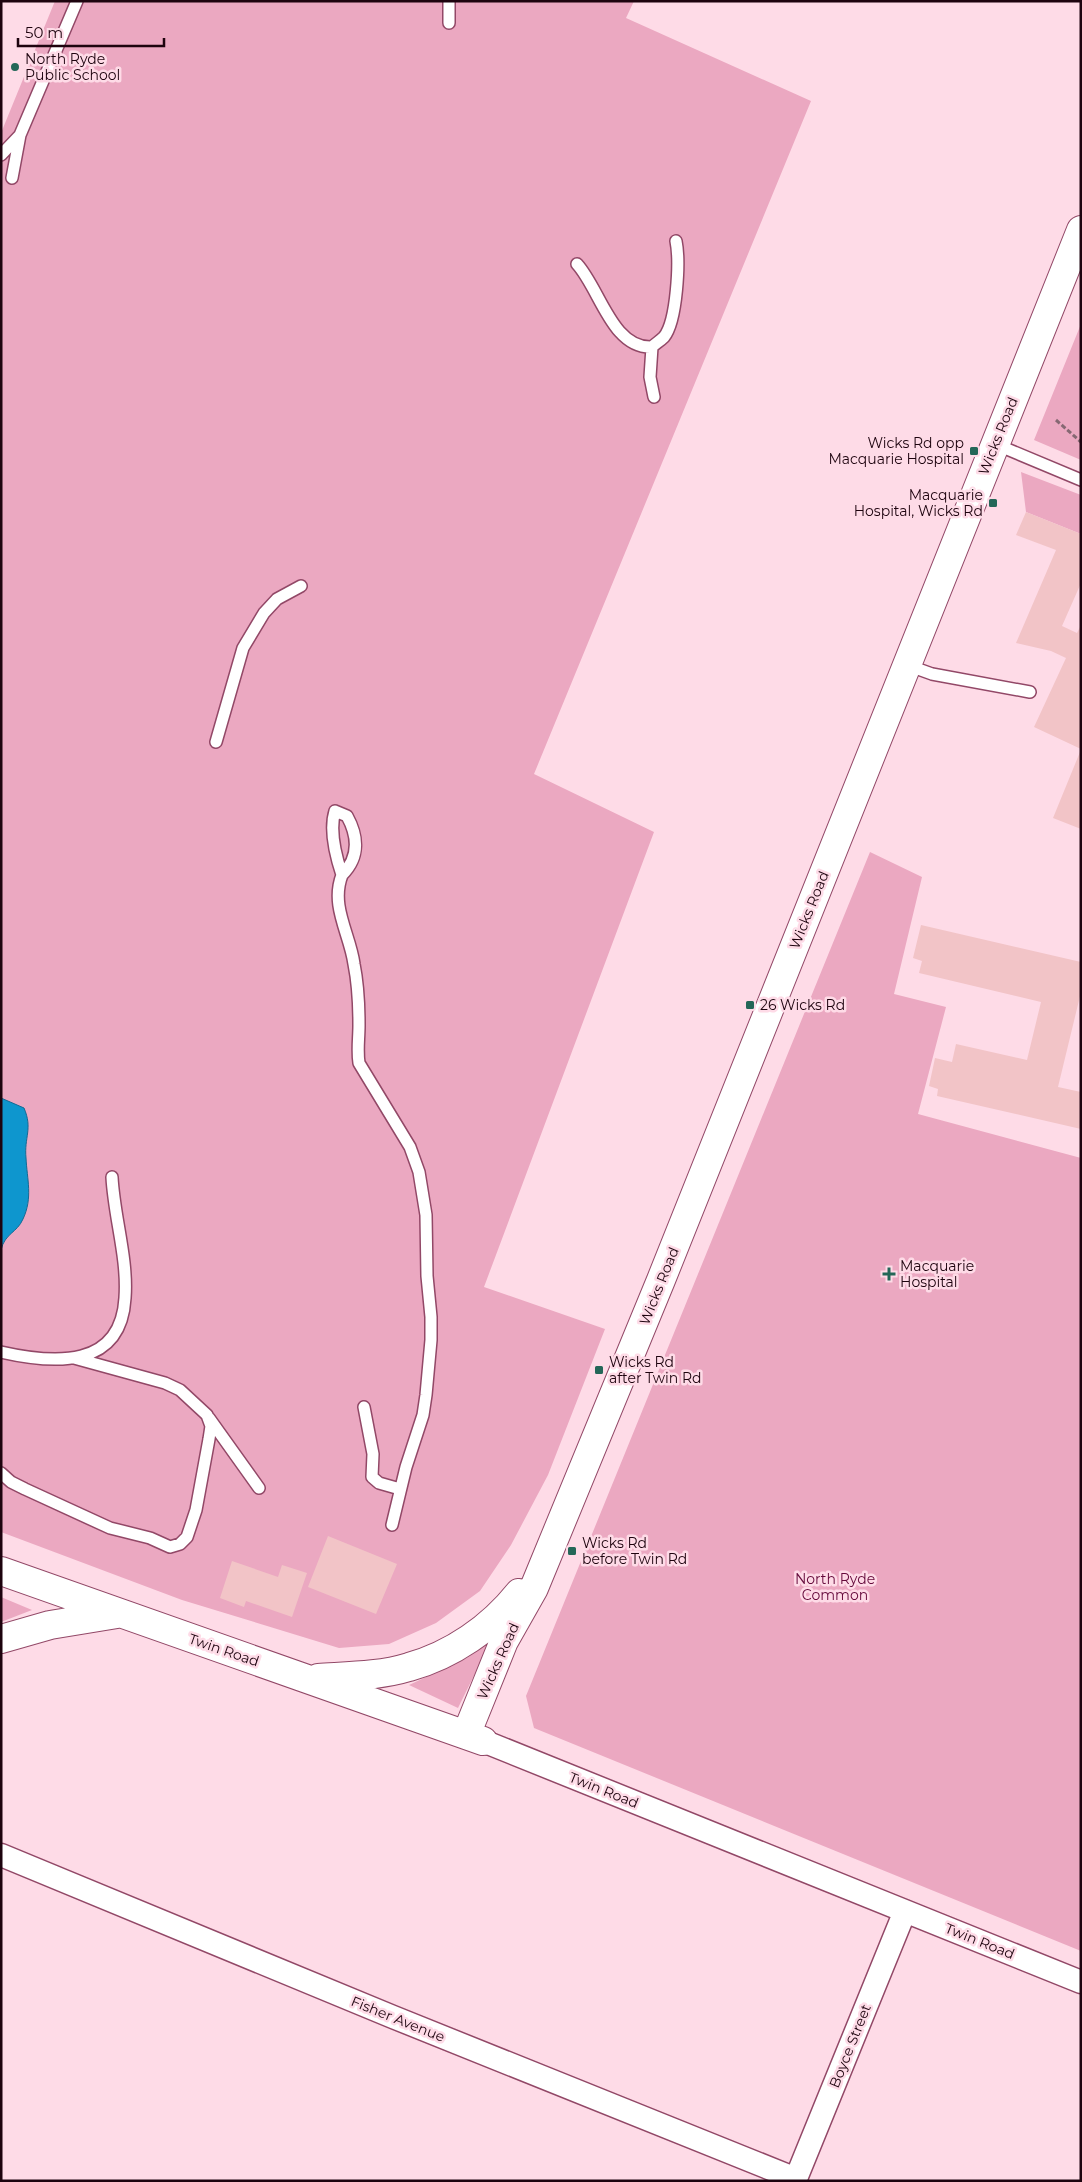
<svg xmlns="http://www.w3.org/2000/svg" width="1082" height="2182" viewBox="0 0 1082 2182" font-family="Montserrat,sans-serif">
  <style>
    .green { fill: #eba8c1 }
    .water { fill: #0e96ce; stroke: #126a94 }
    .building { fill: #f2c4c7 }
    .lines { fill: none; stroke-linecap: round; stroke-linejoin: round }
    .lane-casing { stroke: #924867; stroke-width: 14 }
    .street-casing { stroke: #924867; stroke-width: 25 }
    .secondary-casing { stroke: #924867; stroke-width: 30 }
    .path { stroke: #866873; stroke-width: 3; stroke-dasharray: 5 2.5; stroke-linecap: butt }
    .lane { stroke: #fff; stroke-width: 11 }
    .street { stroke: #fff; stroke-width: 22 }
    .secondary { stroke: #fff; stroke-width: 28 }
    .poi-dot { fill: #246758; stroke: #fedbe7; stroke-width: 2 }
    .labels { text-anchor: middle; stroke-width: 5; stroke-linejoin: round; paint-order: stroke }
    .poi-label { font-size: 14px; fill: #1d030e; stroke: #fedbe7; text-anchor: start }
    .street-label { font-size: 14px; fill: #1d030e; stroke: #fedbe7 }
    .park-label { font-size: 14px; fill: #64083a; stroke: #fedbe7 }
  </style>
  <rect width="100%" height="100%" fill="#fedbe7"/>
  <path class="green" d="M55 1H634L626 18 811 101 534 774 654 832 484 1287 605 1329 548 1475 511 1545 480 1591 436 1623 389 1644 339 1648 182 1600 1 1532V133Z
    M1081 324V460L1034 440Z
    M1021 472 1081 495V534L1026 512Z
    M870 852 922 877 894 994 946 1007 918 1114 1081 1158V1951L534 1728 526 1696Z
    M1 1597 32 1610 1 1622Z
    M491 1641 458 1708 409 1685 467 1658Z"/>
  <path class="water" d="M1 1098 24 1108C33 1129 24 1137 26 1158 27 1179 33 1198 23 1219 17 1233 5 1233 1 1250Z"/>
  <path class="building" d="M1026 512 1081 534V583L1062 626 1077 633 1081 625V749L1034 727 1066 658 1051 651 1016 643 1056 550 1016 535Z
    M1080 752H1081V829L1053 818Z
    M921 925 1081 962V992L1058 1087 1081 1092V1129L937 1096 938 1089 929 1086 935 1058 952 1062 956 1044 1027 1060 1041 1002 919 973 922 961 913 958Z
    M328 1536 397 1564 376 1614 308 1587Z
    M232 1561 278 1577 282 1565 307 1573 292 1617 246 1601 244 1607 220 1598Z"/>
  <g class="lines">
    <defs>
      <path id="lane" d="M449 23V1
        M1 155 20 135
        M12 178 20 135 77 1
        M577 264C600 289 612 349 652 347 655 344 660 341 664 337 677 321 680 261 676 241
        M652 347 650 377 654 397
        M995 444 1081 480
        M907 665 932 674 1030 692
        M216 742 243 648 264 613 277 599 301 586
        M335 811 347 816C358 836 360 857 342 875 336 857 329 830 335 811Z
        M342 875C330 906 350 934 354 964 358 984 359 1005 359 1025 359 1039 357 1050 359 1063L410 1147 419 1172 426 1215 427 1276 431 1317V1340L426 1395 423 1415 406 1467 392 1525
        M1 1352C54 1364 121 1369 125 1298 128 1258 114 1217 112 1177
        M364 1407 373 1454 372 1477 379 1483 400 1489
        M209 1418 259 1488
        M1 1473 11 1482 25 1489 110 1528 150 1538 170 1547 180 1544 187 1537 196 1510 209 1439 211 1426 207 1415 180 1390 165 1383 74 1358"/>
      <path id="street" d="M483 1741 1081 1982
        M1 1855 393 2017 796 2179
        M795 2181 905 1911"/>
      <path id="secondary" d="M1 1571 483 1741
        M1 1639 50 1625 117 1614
        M318 1678C348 1676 380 1676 409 1667 452 1655 491 1628 519 1593
        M466 1735 504 1641 534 1588 661 1280 1081 230"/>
    </defs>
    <use href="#lane" class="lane-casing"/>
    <use href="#street" class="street-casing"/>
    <use href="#secondary" class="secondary-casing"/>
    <path class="path" d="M1056 420 1081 442"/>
    <use href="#lane" class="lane"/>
    <use href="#street" class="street"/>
    <use href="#secondary" class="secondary"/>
  </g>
  <g class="poi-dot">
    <circle cx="15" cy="67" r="5"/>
    <rect x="969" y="446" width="10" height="10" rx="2.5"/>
    <rect x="988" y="498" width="10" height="10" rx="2.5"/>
    <rect x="745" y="1000" width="10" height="10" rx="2.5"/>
    <path d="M886.5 1266.5h5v5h5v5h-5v5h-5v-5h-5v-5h5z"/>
    <rect x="594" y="1365" width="10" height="10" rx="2.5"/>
    <rect x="567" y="1546" width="10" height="10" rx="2.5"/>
  </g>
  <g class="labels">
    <g class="poi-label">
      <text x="25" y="64">North Ryde<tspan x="25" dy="16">Public School</tspan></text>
      <text x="964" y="448" text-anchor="end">Wicks Rd opp<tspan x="964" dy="16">Macquarie Hospital</tspan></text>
      <text x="983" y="500" text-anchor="end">Macquarie<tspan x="983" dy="16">Hospital, Wicks Rd</tspan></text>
      <text x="760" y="1010">26 Wicks Rd</text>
      <text x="900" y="1271">Macquarie<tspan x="900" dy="16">Hospital</tspan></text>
      <text x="609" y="1367">Wicks Rd<tspan x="609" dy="16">after Twin Rd</tspan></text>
      <text x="582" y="1548">Wicks Rd<tspan x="582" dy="16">before Twin Rd</tspan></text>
    </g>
    <g class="street-label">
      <text transform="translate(998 436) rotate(-68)" y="5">Wicks Road</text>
      <text transform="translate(809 910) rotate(-68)" y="5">Wicks Road</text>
      <text transform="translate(659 1286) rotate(-68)" y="5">Wicks Road</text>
      <text transform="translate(224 1650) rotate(19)" y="5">Twin Road</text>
      <text transform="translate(498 1661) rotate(-66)" y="5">Wicks Road</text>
      <text transform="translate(604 1790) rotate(22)" y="5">Twin Road</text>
      <text transform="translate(980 1941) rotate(22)" y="5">Twin Road</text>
      <text transform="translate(398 2019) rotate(22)" y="5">Fisher Avenue</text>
      <text transform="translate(850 2046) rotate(-68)" y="5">Boyce Street</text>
    </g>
    <g class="park-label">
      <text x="835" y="1584">North Ryde<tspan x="835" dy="16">Common</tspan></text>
    </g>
  </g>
  <rect width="1082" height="2182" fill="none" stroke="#1d030e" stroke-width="5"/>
  <path d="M18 38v8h146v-8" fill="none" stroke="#1d030e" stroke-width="2.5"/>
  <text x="25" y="38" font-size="15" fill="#1d030e" stroke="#fedbe7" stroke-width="4" paint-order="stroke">50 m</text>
</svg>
